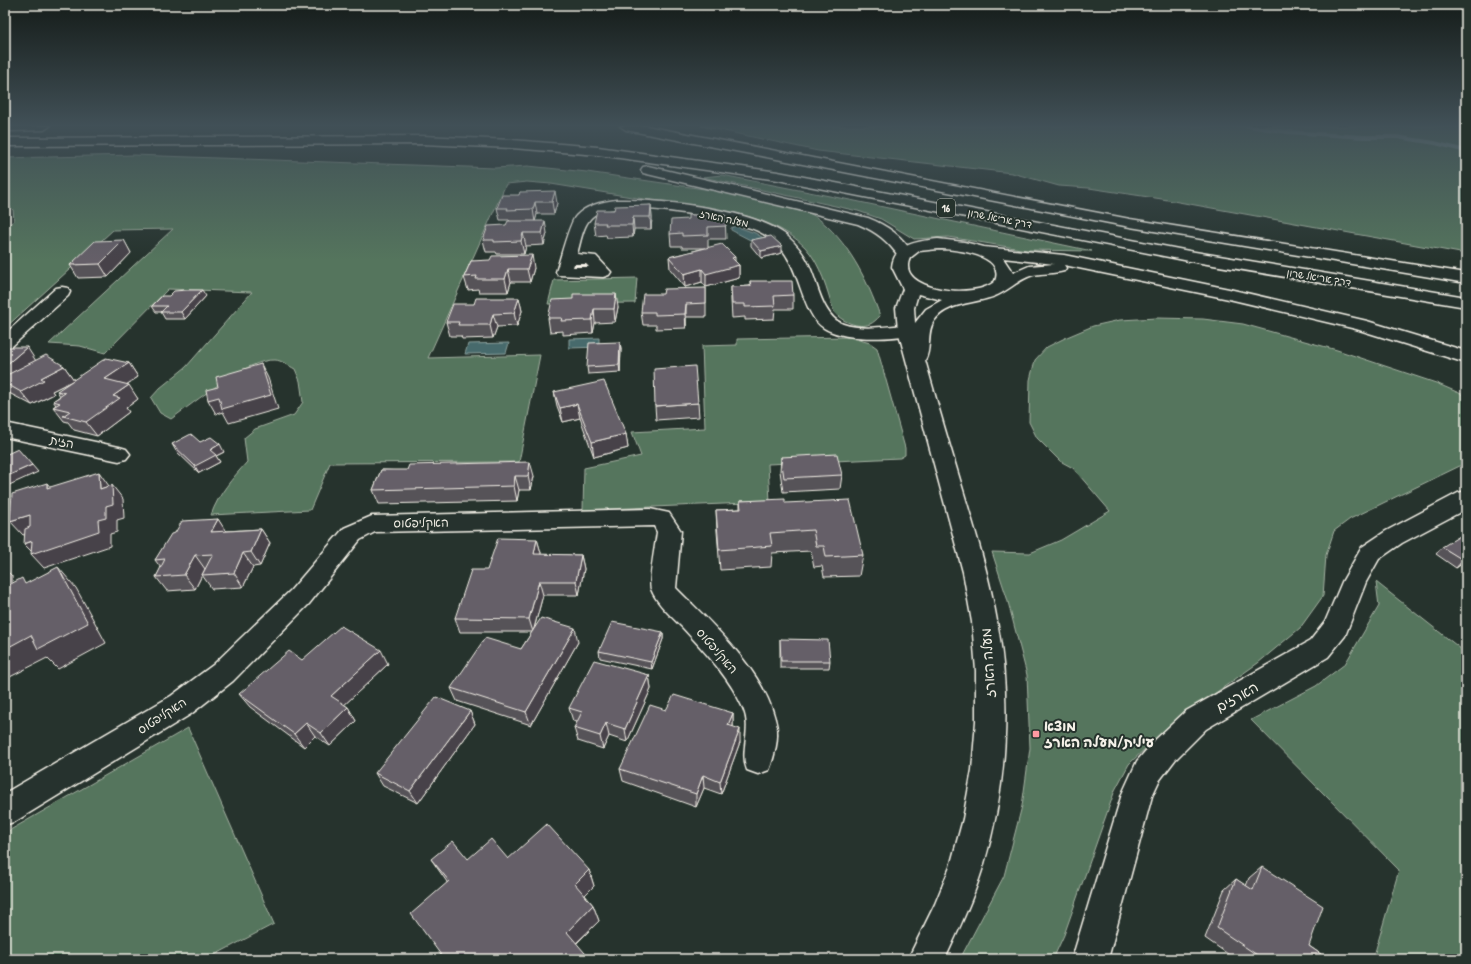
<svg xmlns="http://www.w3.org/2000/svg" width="1471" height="964" viewBox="0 0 1471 964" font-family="'Patrick Hand','Playpen Sans Hebrew',sans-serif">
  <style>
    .green { fill: #55745d; stroke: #a4b2a2 }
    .water { fill: #476b6c; stroke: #8ca19e }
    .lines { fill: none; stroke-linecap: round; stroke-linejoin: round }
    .stream { fill: #8ca19e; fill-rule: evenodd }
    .street-casing { stroke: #f4f1e8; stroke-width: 3 }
    .secondary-casing { stroke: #f4f1e8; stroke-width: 3 }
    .highway-casing { stroke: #f4f1e8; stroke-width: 3 }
    .street { fill: #26332d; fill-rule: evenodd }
    .secondary { fill: #26332d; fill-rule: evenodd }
    .highway { fill: #26332d; fill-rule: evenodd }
    .wall { fill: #575259; stroke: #f4f1e8 }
    .shaded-wall { fill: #474249; stroke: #f4f1e8 }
    .building { fill: #655f68; stroke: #f4f1e8 }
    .poi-dot { fill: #ff9aa2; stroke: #26332d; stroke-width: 1.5 }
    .labels { text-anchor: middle; stroke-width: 4; stroke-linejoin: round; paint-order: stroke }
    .far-street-label { font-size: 10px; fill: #f4f1e8; stroke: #26332d }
    .shield { fill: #26332d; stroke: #b6b8b0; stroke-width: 1 }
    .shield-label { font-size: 11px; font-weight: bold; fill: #f4f1e8 }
    .street-label { font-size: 12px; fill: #f4f1e8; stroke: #26332d }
    .near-street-label { font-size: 14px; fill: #f4f1e8; stroke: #26332d }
    .near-poi-label { font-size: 14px; font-weight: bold; fill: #f4f1e8; stroke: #26332d; text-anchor: start }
  </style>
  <rect width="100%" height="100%" fill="#26332d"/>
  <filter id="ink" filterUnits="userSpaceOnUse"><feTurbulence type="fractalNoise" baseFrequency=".025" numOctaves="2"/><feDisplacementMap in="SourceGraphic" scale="8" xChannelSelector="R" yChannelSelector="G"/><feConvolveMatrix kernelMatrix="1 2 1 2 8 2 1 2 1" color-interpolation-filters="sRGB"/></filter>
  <g filter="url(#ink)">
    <path class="green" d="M701 126H1466V254L1162 199 1089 188 1059 186 1012 173 818 151Z
      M134 155 495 168 528 166 587 172 704 189 782 203C794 207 805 210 816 217 847 239 868 281 880 316 877 319 873 323 870 324 858 329 841 321 834 312 827 290 821 264 805 247 769 210 693 206 644 199 613 194 582 189 551 184L527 182 506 184 428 358 540 355 519 462 330 463 310 510 211 515C219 493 232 479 247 462L244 438 255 429 294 415 303 402 300 381 295 369C289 366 281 360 275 360 248 358 194 403 171 419L160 413 151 398 160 388 186 367 252 292 168 289 105 353 80 346 49 344 173 229 113 230 5 328V227L14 221 13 210 5 202V158Z
      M722 175 855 201 1092 251 1027 250 948 237 914 239 881 219 858 211 703 177Z
      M637 278 635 303 548 304 554 280Z
      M1157 318 1203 319 1243 324 1337 350 1436 383 1466 396V463L1350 519 1334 531 1326 555 1323 596 1300 628 1258 663 1170 725 1129 764 1115 790 1064 935 1053 959H960L1004 876 1022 806 1030 748 1027 675 1007 598 992 552 1030 553 1061 540 1110 511 1073 468 1060 461 1037 438 1029 422 1030 380 1035 360 1047 347 1067 337 1093 326 1120 320Z
      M849 337 870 343 877 348 905 448V455L900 458 768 464 770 502 583 510 584 468 641 456 632 432 705 428 702 346 737 345V339Z
      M1376 582 1466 653V959H1373L1399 870 1251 720 1316 686 1345 664 1379 606Z
      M188 728 274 924 207 959H5V833Z"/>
    <path class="water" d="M735 226 755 233 767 240 754 242 731 230V228Z
      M599 338V347L569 348V339Z
      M509 343 506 353 465 354 468 344Z"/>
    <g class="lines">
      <path class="stream" d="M1237 126H1255L1287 130 1363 135H1397L1435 141 1466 149V153L1435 145 1397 139H1363L1287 134Z"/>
      <defs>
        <path id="street" d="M616 200C659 199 754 209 787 236 796 244 804 254 809 265 818 284 822 316 843 324 862 331 887 326 907 325L913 326 916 330 913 334C891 339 844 341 824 328 801 314 801 265 776 243 767 235 756 229 744 226 716 216 621 200 596 214 583 221 581 241 577 254L596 256 611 272 609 275 603 277 558 275 556 272C560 261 569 223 576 216 586 205 602 202 616 200ZM574 264H586L589 267H573Z
          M62 287 68 288 70 292 68 296 11 347 5 348V334L56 288Z
          M5 423 119 447 126 449 130 454 126 459 119 461 5 437Z
          M1466 491V509L1402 543 1379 559 1366 582 1345 636 1328 657 1206 729 1175 760 1159 781 1152 796 1108 959H1072L1122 794 1137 761 1155 740 1186 711 1310 641 1325 622 1342 582 1362 547 1386 531 1458 493Z
          M650 509 669 513 681 531 676 588C711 623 763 670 775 719 780 735 775 755 769 770L758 774 747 770C739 750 753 730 743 708 730 678 704 651 682 627 671 616 657 604 651 589 648 582 656 542 657 532L654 526 375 532 360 540 309 604 233 681 191 714 16 821 5 825V793L171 696 213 665 291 590 344 528 372 516Z"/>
        <path id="secondary" d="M938 239 964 242 984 247 1064 255 1229 289 1367 321 1466 351V363L1356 329 1229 299 1064 265 1066 268 1064 271C1054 274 1043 273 1033 275 1019 279 1008 291 995 296 975 304 947 302 934 321 926 333 932 349 925 360 938 407 952 453 966 500 978 540 990 580 997 621 1012 701 1007 789 983 867 973 899 959 929 945 959H908L935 904 950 867 963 819 972 770 976 721V671L972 622 963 572 898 330 896 308 903 289 892 267C894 243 920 241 938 239ZM938 249C954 249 1006 254 995 281 977 300 894 291 910 258L919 251ZM1003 258 1054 264 1029 266 1013 273ZM918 294 942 300 926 309 915 323 914 308Z"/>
        <path id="highway" d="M5 126H50L44 130 10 131 6 130Z
          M620 126H646L1130 219 1466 273V283L1130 227 626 130Z
          M423 136 512 140 598 147 778 172 1189 251 1466 297V307L1189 261 778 180 598 155 512 148 423 144 5 146V138Z
          M648 166 868 218C888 226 902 236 913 254L911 257H899C888 241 877 232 858 224L643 173 641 170 643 167Z"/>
      </defs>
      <use href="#street" class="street-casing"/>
      <use href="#secondary" class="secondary-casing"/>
      <use href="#highway" class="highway-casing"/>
      <use href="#street" class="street"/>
      <use href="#secondary" class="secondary"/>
      <use href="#highway" class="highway"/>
    </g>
    <path class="wall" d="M520 192 557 203 554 214H537L535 221 547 233 544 245 526 246 524 254H497L496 252H486L483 240 506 225 510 221 509 220H500L497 208 519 195Z
      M651 205 652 218 651 229H634L633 237 607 238 606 235 596 236 594 223 614 210Z
      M725 215 726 239H708V247L735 261 739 265V278L706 287 702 282 685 287 670 269 669 257 705 248H682V246H671L670 234 688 219Z
      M124 240 131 253 108 277 78 278 70 265Z
      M751 240 782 253 761 258 751 246Z
      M471 261 534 268 530 282H511L508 292H479L478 289 468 290 464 277Z
      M750 281 793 295V309H775L774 319 745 320V317L732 318 731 300V287L750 286Z
      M706 288V317H686V328L656 329V325H643L641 312 663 294Z
      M206 296 185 319H165L161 312H156L152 306Z
      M519 298 522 311 517 326 497 327 493 338 462 339 461 336H450L446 322 474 304Z
      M573 299 618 307 615 322 595 323 593 333 563 335V331L550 332 548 318Z
      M620 342 621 349 620 372 588 374 587 367Z
      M5 347 36 361 64 366 74 380 52 391 54 394 32 405 9 393 5 389Z
      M129 363 138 377 127 384 138 399 126 408 129 412 97 436 74 430 68 422 64 421 53 407 56 405 53 401 60 396 57 391Z
      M554 392 626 434 628 448 594 457 580 418 563 422 557 406Z
      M698 403 699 417 656 420 655 406Z
      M200 442 224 452 216 456 220 462 199 473 176 451 172 444Z
      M781 457 842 475 840 489 783 492 780 471Z
      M381 470 534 476 531 490H519L517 501 379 504 373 490Z
      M740 501 785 503 863 555 859 576 824 577 822 566 814 567 811 551 772 553 771 567 720 570 717 531 716 510 740 509Z
      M218 519 225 531 261 529 270 543 260 566 253 567 243 587 212 589 202 575 195 589 167 591 156 577 161 568 155 560 175 533Z
      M537 539 541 553 540 555H581L584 569 579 595H543L534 629 578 642 531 725 457 701 451 688 521 649 532 632H460L455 618 487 570Z
      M1442 547 1466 561 1456 568 1436 554Z
      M663 632V639L652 669 600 658 599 651Z
      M780 639 830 661 829 668H780Z
      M302 660 388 664 344 705 348 707 356 721 330 746 315 736 304 747 250 707 239 694Z
      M649 675 651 689 627 742 609 736 603 749 578 741 574 728 577 722 573 721 569 708Z
      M666 710 733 713V727L740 742 721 794 704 788 696 807 623 781 620 769Z
      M470 711 475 724 418 803 383 786 375 773Z
      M431 859H508L589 870 594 886 585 895 593 905 599 921 577 943 441 955 447 882Z
      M1262 867 1309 946 1328 959H1235L1205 938 1224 890 1236 879 1246 886 1249 878Z"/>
    <path class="shaded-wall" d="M555 191 557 203 554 214 552 202Z
      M535 202 537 214 535 222 533 209Z
      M651 205 652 218 651 229 650 217Z
      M633 217 634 229 633 237 632 225Z
      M545 221 547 233 544 245 542 233Z
      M523 233 526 246 524 254 521 241Z
      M124 240 131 253 108 277 100 264Z
      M782 246V253L761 258V251Z
      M532 255 534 268 530 282 527 269Z
      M735 257V266L739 265V278L706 287V274L732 258Z
      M508 269 511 282 508 292 505 279Z
      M702 269V282L685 287 684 274Z
      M202 290 206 296 185 319 181 312Z
      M616 294 618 307 615 322 614 309Z
      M519 298 522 311 517 326 514 313Z
      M686 304V328L685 314Z
      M594 309 595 323 593 333 592 320Z
      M493 314 497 327 493 338 490 325Z
      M620 342 621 349 620 372 619 365Z
      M27 347 36 361 5 383V366Z
      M129 363 138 377 114 393 105 379Z
      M261 364 268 378 278 409 229 423 223 412 216 414 208 400Z
      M64 366 74 380 52 391 54 394 32 405 21 392 41 378Z
      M129 385 138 399 126 408 129 412 97 436 86 422 113 396Z
      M577 404 580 418 563 422 560 408Z
      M626 434 628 448 594 457 592 442Z
      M220 444 224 452 216 456 220 462 199 473 195 466 210 450Z
      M530 462 534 476 531 490 528 476Z
      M32 465 38 472 7 486 5 484V477Z
      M99 472 109 486 100 489Z
      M515 476 519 490 517 501 514 486Z
      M47 483 59 497 47 488Z
      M112 485 123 499 124 518 117 520V532L110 534V546L44 568 31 554 33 553 24 544 98 520 106 506Z
      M30 515 43 529 23 535 10 521Z
      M218 519 227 533 211 532Z
      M261 529 270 543 260 566 251 552Z
      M537 539 541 553 537 569 534 554Z
      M243 553 253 567 243 587 234 573Z
      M195 555 205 569 195 589 184 575Z
      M581 555 584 569 579 595 576 581Z
      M1466 559V561L1456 568 1463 560Z
      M58 567 76 588 106 643 58 669 47 658 6 679 5 678V649Z
      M5 569 12 576V588L5 591Z
      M539 581 543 595 533 632 529 619Z
      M575 628 578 642 531 725 526 712Z
      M663 632V639L652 669 651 662Z
      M381 650 388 664 340 709 331 696Z
      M649 675 651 689 627 742 625 729Z
      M348 707 356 721 330 746 321 733Z
      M470 711 475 724 418 803 410 791Z
      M733 713V726L728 738V725Z
      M306 723 315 736 304 747 294 734Z
      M606 723 609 736 603 749 600 736Z
      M740 729V742L721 794 720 782Z
      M703 775 704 788 696 807V794Z
      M589 870 594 886 580 900 575 884Z
      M593 905 599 921 573 946 567 932Z
      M256 953 264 959H259Z"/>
    <path class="building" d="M555 191 552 202H535L533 209 507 210 508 208H497L502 195H519L520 192Z
      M651 205 650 217H633L632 225H605L606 223H594L597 210H614L615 206Z
      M688 215H725L726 226 708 227V235L682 236V233L670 234 671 220 688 219Z
      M508 221H545L542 233H523L521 241 494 242V240H483L488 226 506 225Z
      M771 236 782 246 761 251 751 240Z
      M124 240 100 264 70 265 95 241Z
      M722 244 735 257 732 258 739 265 706 274 702 269 684 274 669 257Z
      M532 255 527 269H508L505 279H476L477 276 464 277 471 261 490 260 492 256Z
      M750 281H792L793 295 774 296 775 306 745 307V304H732L731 287 751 286Z
      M706 288V303L686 304 685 314 655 315V312H641L643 294H663L664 289Z
      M187 290H202L181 312H161L167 306H152L162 296H169L174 291Z
      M573 294H616L614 309H594L592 320 561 321 562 318H548L552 300 573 299Z
      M476 298H519L514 313 493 314 490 325H458L459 322H446L453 304H474Z
      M620 342 619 365 587 367 589 343Z
      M5 347H27L5 366Z
      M46 355 64 366 41 378 44 380 21 392 5 383V376Z
      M106 358 129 363 105 379 129 385 113 396 120 398 86 422 63 416 70 411 53 407 60 403 53 401 65 393 57 391Z
      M261 364 271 395 222 409 219 397 208 400 206 390 218 387 216 377Z
      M695 366 698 403 655 406 654 369Z
      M604 381 626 434 592 442 577 404 560 408 554 392Z
      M191 434 200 442 211 437 220 444 210 450 216 455 195 466 172 444Z
      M18 449 32 465 5 477V455Z
      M837 454 842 475 784 478 781 457Z
      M530 462 528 476H515L514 486 373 490 381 470H407L409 465Z
      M99 472 100 489 112 485 113 504 106 506V518L98 520 99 531 31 554 32 541 24 544 25 529 30 527V515L10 521 12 494 47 483V488Z
      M785 499V503L850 500 863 555 826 557 824 546H816L813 530 770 533 772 546 719 550 716 510 741 509 740 501Z
      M218 519 211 532 261 529 251 552 243 553 234 573 202 575 213 554 195 555 184 575 156 577 165 559 155 560 171 534 175 533 182 521Z
      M1460 536 1466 539V559L1463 560 1442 547Z
      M498 538 537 539 534 554 581 555 576 581H539L529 619 455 618 471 570H487Z
      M58 567 88 623 38 649 31 635 5 649V587L22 578 25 584Z
      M541 618 575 628 526 712 451 688 485 638 521 649Z
      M612 622 663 632 651 662 599 651Z
      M341 626 381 650 331 696 348 707 321 733 306 723 294 734 239 694 289 651 302 660Z
      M780 639 828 640 830 661H781Z
      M594 660 649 675 625 729 606 723 600 736 574 728 582 712 569 708Z
      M674 695 733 713 728 725 740 729 720 782 703 775 696 794 620 769 650 705 666 710Z
      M436 697 470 711 410 791 375 773Z
      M547 824 589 870 575 884 593 905 567 932 590 959H437L441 955 411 914 449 881 431 859 453 841 468 859 491 839 508 859Z
      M1262 867 1323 906 1309 946 1328 959H1263L1217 928 1236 879 1253 890Z
      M256 953 259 959H248Z"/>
  </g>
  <linearGradient id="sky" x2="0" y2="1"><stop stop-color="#151c19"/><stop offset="0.48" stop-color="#415057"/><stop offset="1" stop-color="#415057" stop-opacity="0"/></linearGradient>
  <rect width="1471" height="261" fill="url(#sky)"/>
  <rect class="poi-dot" x="1032" y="730" width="8" height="8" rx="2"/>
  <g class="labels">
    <g class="far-street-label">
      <text transform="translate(724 218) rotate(12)" y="4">מעלה הארז</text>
      <text transform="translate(1000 218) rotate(11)" y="4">דרך אריאל שרון</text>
      <text transform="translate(1319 277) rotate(9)" y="4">דרך אריאל שרון</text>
    </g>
    <rect class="shield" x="937" y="199" width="18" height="18" rx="3"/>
    <g class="shield-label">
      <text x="946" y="212">16</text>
    </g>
    <g class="street-label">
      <text transform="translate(62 442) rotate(12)" y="4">הזית</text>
      <text transform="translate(421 523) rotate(-1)" y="4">האקליפטוס</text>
      <text transform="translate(717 651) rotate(49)" y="4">האקליפטוס</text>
      <text transform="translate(162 716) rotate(-33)" y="4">האקליפטוס</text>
    </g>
    <g class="near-street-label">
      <text transform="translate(988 663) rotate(-94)" y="5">מעלה הארז</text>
      <text transform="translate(1237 697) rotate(-30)" y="5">הארזים</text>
    </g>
    <g class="near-poi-label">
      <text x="1044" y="731">מוצא<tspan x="1044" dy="16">עילית/מעלה הארז</tspan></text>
    </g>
  </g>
  <rect width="1471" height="964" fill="none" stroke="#26332d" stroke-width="20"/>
  <rect x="10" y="10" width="1451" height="944" fill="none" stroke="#f4f1e8" stroke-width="1.5" filter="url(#ink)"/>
</svg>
